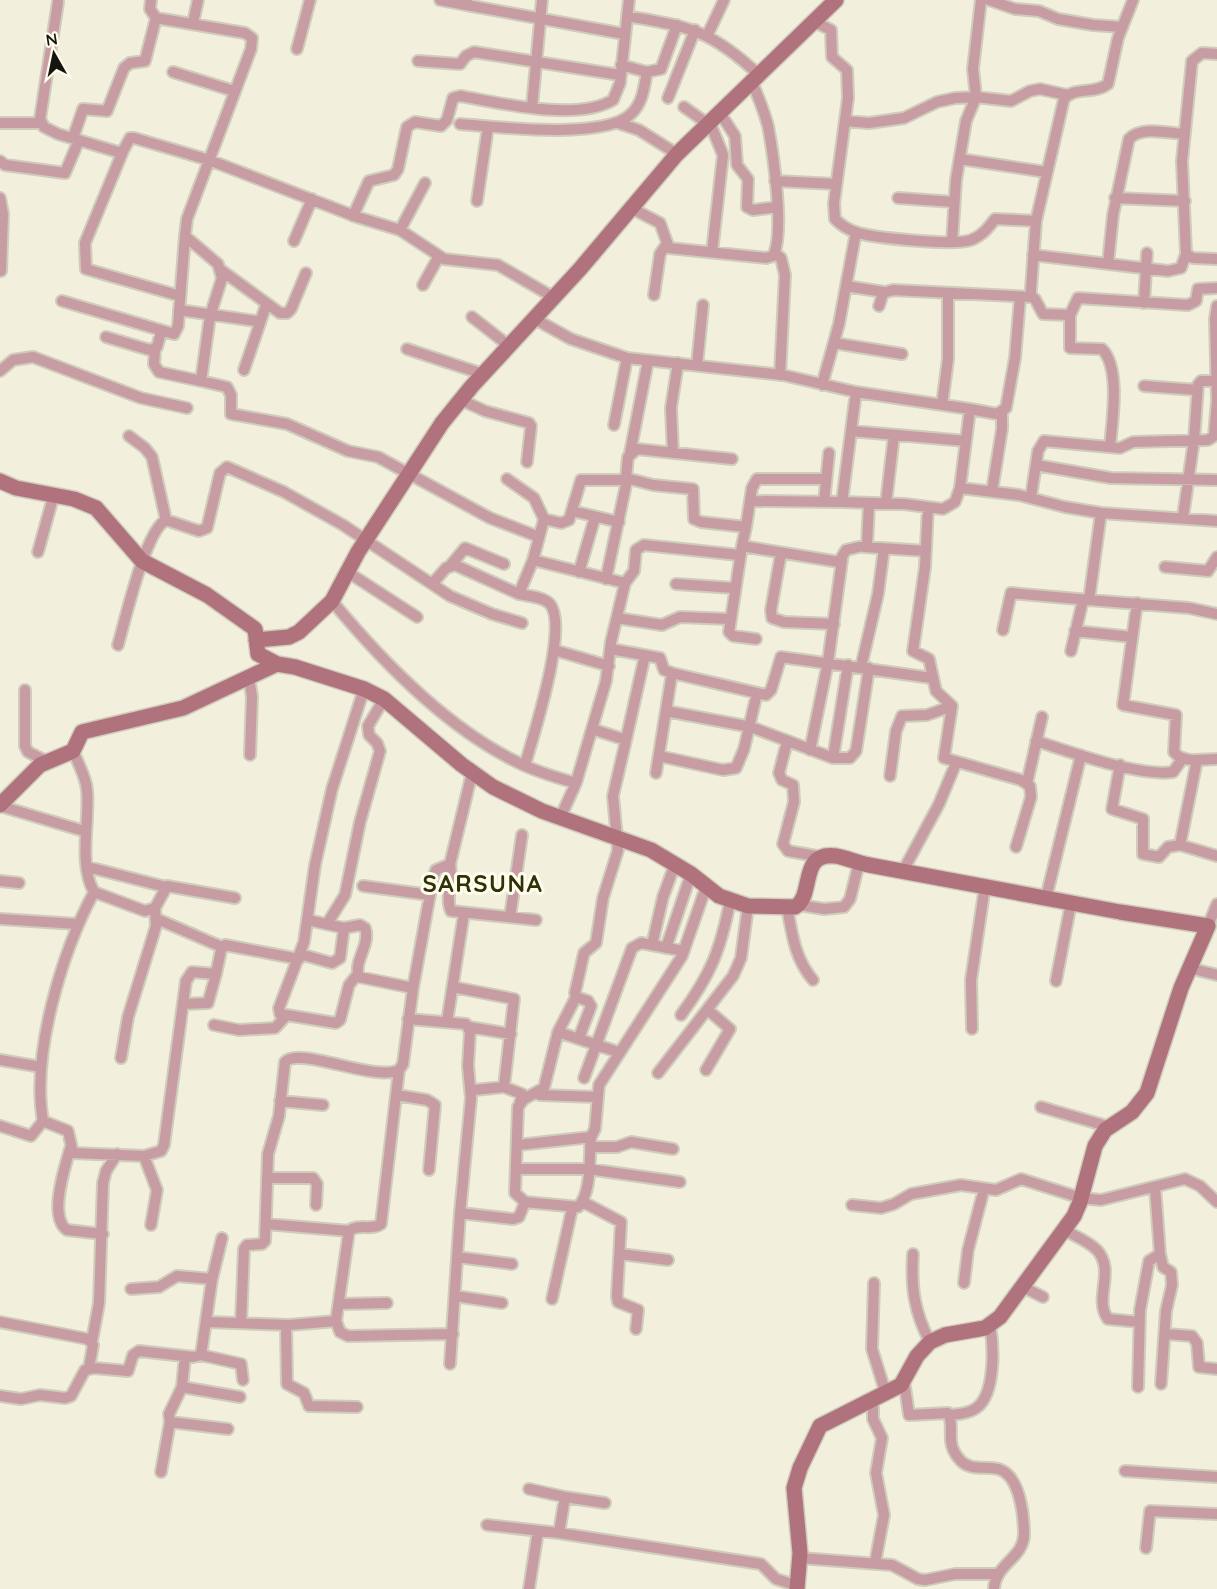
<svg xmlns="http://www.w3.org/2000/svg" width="1217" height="1589" viewBox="0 0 1217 1589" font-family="Quicksand,sans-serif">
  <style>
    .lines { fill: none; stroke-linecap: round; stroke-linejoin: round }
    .street-casing { stroke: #cfccbc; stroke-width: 14 }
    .secondary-casing { stroke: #cfccbc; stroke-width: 18 }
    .street { stroke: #c79ca2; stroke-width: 10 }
    .secondary { stroke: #b0737e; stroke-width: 15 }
    .labels { text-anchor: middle; stroke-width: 6; stroke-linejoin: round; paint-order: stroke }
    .district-label { font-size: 24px; font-weight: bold; letter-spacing: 1.5px; fill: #2f3107; stroke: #fffcee }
  </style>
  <rect width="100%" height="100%" fill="#f2efdd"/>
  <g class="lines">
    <defs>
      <path id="street" d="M151 0 150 9 156 18 245 33 252 38 251 49 187 219 185 236 218 264 222 278 210 316 201 381 227 387 231 395V414L287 424 348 451 378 457 490 518 539 537
        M440 0 466 5
        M467 0 466 5 472 6 624 34
        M989 0 1015 9 1039 11 1058 19 1093 25 1122 27
        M58 2 40 119 44 127 58 134 118 152 123 151 130 138H134L209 160 357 217 400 230 444 259 498 265 553 297
        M627 16C690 27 711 30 759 75
        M815 22 831 30 832 57 847 70 848 98 834 203 835 219C841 225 847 229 855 232 873 238 954 246 971 240 982 236 989 227 995 219L1036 221
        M193 23 198 0
        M707 36 724 0
        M297 49 310 0
        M1217 54 1202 53 1192 61 1182 161 1186 254 1193 258 1217 259
        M418 61 460 64 466 56 474 52 620 75
        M621 65 647 72 661 69 677 25
        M173 72 234 91
        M668 98 695 30
        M532 107 542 0
        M684 107 708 124
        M720 113 735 136 737 165 748 179 747 207 753 210 777 207
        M845 121 869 123 904 118 937 102 955 98 976 97 1011 101 1030 91 1040 89 1067 95
        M0 123H41
        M618 123 639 130 677 154
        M710 123 723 155 712 252
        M460 124C496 127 605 140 631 114 643 103 644 87 647 72
        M73 138 83 109 107 111 124 68 130 63 145 61 156 18
        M123 151 85 243 86 269 180 296
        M960 159 1046 172
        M0 161 5 165 65 173 79 140
        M775 181 835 184
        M0 198 3 214 1 271
        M898 198 954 202
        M1115 198 1185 201
        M477 201 488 127
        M631 208 660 223 669 248 766 258 773 256C785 234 773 152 768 126 764 111 758 96 752 82
        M353 216 369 181 394 175 398 169 407 127 415 122 441 126 447 120 453 98 460 96C501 103 576 122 613 100L620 83 629 0
        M400 230 425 183
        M294 241 312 199
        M952 242 956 180 966 121 976 97 973 69 981 0
        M775 253 781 258 785 275 780 375
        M1033 255 1168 271 1181 268 1186 254
        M1108 264 1113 215 1129 139C1141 126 1168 133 1184 134
        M221 270 280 313H287L291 309 306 273
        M423 285 439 256
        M846 286 884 292
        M654 295 660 254 666 245
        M62 301 174 334 178 326 185 236
        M1144 303 1147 253
        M879 306 883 293 893 290 1031 297
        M1217 306 1215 319 1217 399
        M179 310 256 321 261 320 266 305
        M1070 315 1078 298 1188 305 1196 301 1198 289 1217 288
        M472 317 508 345
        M533 318 571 339 627 358 783 375 856 392 970 409 960 488 1019 495 1065 507 1101 513 1217 521
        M106 337 150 350 157 347 161 332
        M834 343 902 354
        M407 349 483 374
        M155 350 154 364 159 372 201 381
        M697 365 703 305
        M244 370 261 320
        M0 371 13 360 33 357 141 398 187 408
        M822 385 839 324 856 232
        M1144 386 1197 390
        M461 400 485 411 529 423 531 426 527 462
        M942 405 948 359V294
        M970 409 997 414 1006 408 1015 358 1020 298
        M614 425 627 358
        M851 431 966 441
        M129 436 145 448 152 457 166 520
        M1110 447C1112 422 1121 368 1102 349L1070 348V315L1043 314 1035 299 1031 297V289L1036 221 1064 99C1075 86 1094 95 1108 84L1118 38 1133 0
        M630 453 648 361
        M673 453 671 408 678 363
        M732 459 637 449 628 457 626 478 653 485 693 489 694 519 701 522 746 527 742 546
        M1036 465 1111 478 1217 480
        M507 479 534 498 544 519 533 560
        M992 491 1002 429V412
        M1031 497 1038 451 1044 441 1120 448 1133 442 1208 440 1214 436 1217 401
        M751 501 842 502 856 392
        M824 502 829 453
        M842 502 904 504 943 509 955 502 960 488
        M886 503 894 435
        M928 507 925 567 913 651 929 659 936 691 952 706 944 758 1021 780 1030 786 1031 797 1016 847
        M572 511 619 522
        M1183 517 1194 440 1198 385 1201 381H1216
        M544 519 561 523 569 520 581 480H627L606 579
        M746 527 752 488 757 479H826
        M864 547 926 551
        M38 552 54 494
        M781 553 771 610 772 618 784 622 834 624
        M450 566 465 548 504 564
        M1165 567 1208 571 1217 557
        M346 571 417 617
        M579 572 595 517
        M433 583 446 568 455 565 519 594 533 560 625 583 611 642 606 681 576 783
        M625 583 634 571 636 550 644 545 739 555
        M676 584 734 588
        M519 594C528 596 544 597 550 604 569 627 533 736 525 765
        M1089 600 1189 608 1217 614
        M332 601C380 659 443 724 511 759 531 770 554 777 576 783L561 816
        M1137 603 1123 705 1176 715 1174 752C1183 764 1203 759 1217 759
        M617 618 662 625 680 617 730 619
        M1003 630 1011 593 1089 600 1101 513
        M1075 631 1132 637
        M756 639 733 636 729 632 742 546 839 562 846 550 867 545 869 503
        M118 645C125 621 145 531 166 520L199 531 207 528 220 473 227 467 284 492 343 525 450 596 492 614 522 623
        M611 649 660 658 664 670 672 673 766 695 771 690 781 657 932 678
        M554 650 609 666
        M1071 651 1083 600
        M861 667 878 594 884 549
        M249 677 252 697 250 755
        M25 690V746L28 752 46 761
        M666 711 751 727 833 758H850L856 751 869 668
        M626 740 645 655
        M1036 741C1071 752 1138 777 1173 772L1183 758
        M787 742 779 773 782 780 793 785 794 802 783 844 788 851 822 857
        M810 750 828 662 842 560
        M73 751C78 763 86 777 87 790 90 820 78 864 94 892L145 911 155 908 167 886 235 898
        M659 756 723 770 736 768 744 749 757 693
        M833 758 848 665
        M1120 765 1112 809 1143 819V854L1159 857 1168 847 1180 845 1217 856
        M656 773 672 673
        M890 776 896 731 902 716 927 715 952 706
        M1027 783 1042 717
        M0 806 84 831
        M1180 845 1197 760
        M450 864C453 878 445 899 451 911L536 920
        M88 867 166 887
        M903 871 939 804 956 763
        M0 881 19 883
        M363 886 430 895
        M94 892C62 952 31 1054 43 1121L68 1131 73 1153 144 1156 161 1151 164 1145 186 981 192 972 216 974 221 950 225 945 299 959
        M1046 898 1081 755
        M800 905 824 909 844 907 850 899 859 863
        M787 907C792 934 795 959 813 980
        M510 917 522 835
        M0 919 77 924
        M157 919 222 947
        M327 924 345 895 360 822 380 751 377 743 369 735 368 726 384 699
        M1208 926 1217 904
        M344 928 360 925 365 928C371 945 353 961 359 977L413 988
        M652 945 663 897 675 864
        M666 948 691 874
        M300 954 332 963 340 958 344 928 308 920
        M1189 968 1217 975
        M357 975 349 985 340 1020 336 1023 280 1014 279 1008 304 942 315 865 332 789 364 689
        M1056 981 1071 903
        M453 987 514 999 504 1087
        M183 1004 208 1003 216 974
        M681 1015C711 974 720 951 730 902
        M408 1019 466 1024 470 1032 468 1066 471 1098 460 1213 450 1364
        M447 1022 464 913
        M214 1025 239 1030 275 1028 285 1017
        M469 1027 511 1034
        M972 1029 971 980 985 886
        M558 1032 618 1052
        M579 1038 591 1006 588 1001 576 997 575 993 584 953 596 943 603 898 618 850 613 796 626 740 592 729
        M121 1058 128 1017 156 926 155 908
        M0 1060 41 1067
        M706 1070 730 1029 708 1010
        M658 1073 733 976 741 958 748 906
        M584 1078 632 948 641 943 684 951
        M474 1090 504 1087 522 1094 520 1102
        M397 1095 427 1100 435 1105 429 1170
        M540 1095 597 1097
        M280 1101 323 1105
        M1041 1107 1110 1127
        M0 1126 31 1136 43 1121
        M518 1145 591 1137 595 1129 599 1085 682 956 706 887
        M590 1147H617L631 1142 673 1149
        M70 1149C65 1167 48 1217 67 1230L103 1234
        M144 1156 157 1190 151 1225
        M517 1169H588L680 1182
        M267 1178H313L317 1184 316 1205
        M525 1202 515 1193 518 1107 524 1099 544 1088 558 1032 576 997
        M583 1202 621 1222 617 1296 618 1302 638 1310 636 1329
        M852 1205 881 1208 894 1204 911 1194 961 1185 996 1190 1021 1179 1081 1198 1101 1200 1185 1179 1200 1186 1217 1202
        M460 1213 513 1219 519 1217 525 1202 578 1207C592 1193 589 1157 591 1137
        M266 1224 349 1231
        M1064 1230C1075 1236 1088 1241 1097 1250 1116 1271 1093 1299 1108 1319L1139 1322
        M620 1254 668 1260
        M913 1254C911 1287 914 1312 930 1342
        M1160 1254 1163 1267 1171 1272 1172 1285 1166 1311 1161 1384
        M457 1257 512 1264
        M874 1283 872 1349 886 1394
        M964 1283 968 1250 984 1189
        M1023 1287 1043 1297
        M131 1289 159 1287 177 1276 212 1279
        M455 1296 502 1303
        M552 1299 572 1209
        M339 1304 387 1303
        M336 1321 340 1332 348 1336 453 1334
        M0 1322 88 1339 93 1345 89 1368
        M208 1322 289 1325 336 1321 349 1231C358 1223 372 1231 381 1224L399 1070
        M241 1323 244 1249 247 1245 262 1244 265 1241 268 1154 279 1116 285 1062C300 1046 373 1082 399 1070L403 1064 413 988 433 878 436 870 450 864 472 773
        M286 1325 287 1384 304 1393 309 1406 357 1407
        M1166 1334 1192 1336 1197 1343 1199 1367 1217 1369
        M92 1341 99 1303 103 1183 106 1171 117 1154
        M201 1355 241 1364 243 1380
        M185 1356 182 1387 169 1414 170 1422 228 1429
        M904 1381 909 1415 948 1413C956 1429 943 1442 961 1461 972 1472 989 1465 1001 1470 1020 1478 1024 1516 1024 1534 1024 1558 995 1564 994 1589
        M182 1387 240 1397
        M1138 1387 1140 1310 1149 1261 1160 1254 1155 1187
        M0 1396 21 1399 40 1395 65 1398 71 1396 85 1370 94 1368 128 1371 133 1355 139 1351 193 1357 201 1355 212 1279 222 1238
        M873 1401V1419L882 1438 876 1473 884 1515 875 1563
        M950 1415C957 1414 966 1414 973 1410 996 1399 994 1347 990 1326
        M1125 1471 1217 1477
        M161 1472 170 1422
        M529 1489 565 1497
        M487 1525 559 1533 761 1564 776 1579 798 1586
        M559 1533 565 1497 605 1503
        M1146 1548 1150 1511 1217 1514
        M800 1558 892 1565 918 1579 925 1580 955 1574H998
        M529 1589 538 1531"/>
      <path id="secondary" d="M0 481 16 488 74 499 96 508 142 561 207 595 255 629 258 654 277 664
        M256 640 289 637 299 632 332 601 358 552 442 423 472 386 580 269 677 154 836 0
        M0 805 40 765 73 751 82 732 183 708 277 664 295 667 364 689 384 699 462 765 493 787 542 811 651 850 691 874 719 896 748 906 795 907C815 896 798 851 836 856 847 858 858 863 869 865L1120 912 1208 926 1181 988 1147 1093 1132 1112 1105 1130 1095 1146 1080 1202 1074 1216 1000 1317 985 1328 945 1335 930 1342 917 1356 901 1385 820 1426 800 1468 794 1488 800 1553 797 1589"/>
    </defs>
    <use href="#street" class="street-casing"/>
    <use href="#secondary" class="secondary-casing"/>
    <use href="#street" class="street"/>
    <use href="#secondary" class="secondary"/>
  </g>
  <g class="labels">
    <g class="district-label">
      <text x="483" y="892">SARSUNA</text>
    </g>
  </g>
  <g transform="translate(54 54) rotate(351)" stroke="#fffcee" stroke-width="4.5" paint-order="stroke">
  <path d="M0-4.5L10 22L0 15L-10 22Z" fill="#15140e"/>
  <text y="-9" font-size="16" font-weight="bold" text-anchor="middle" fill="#15140e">N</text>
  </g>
</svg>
